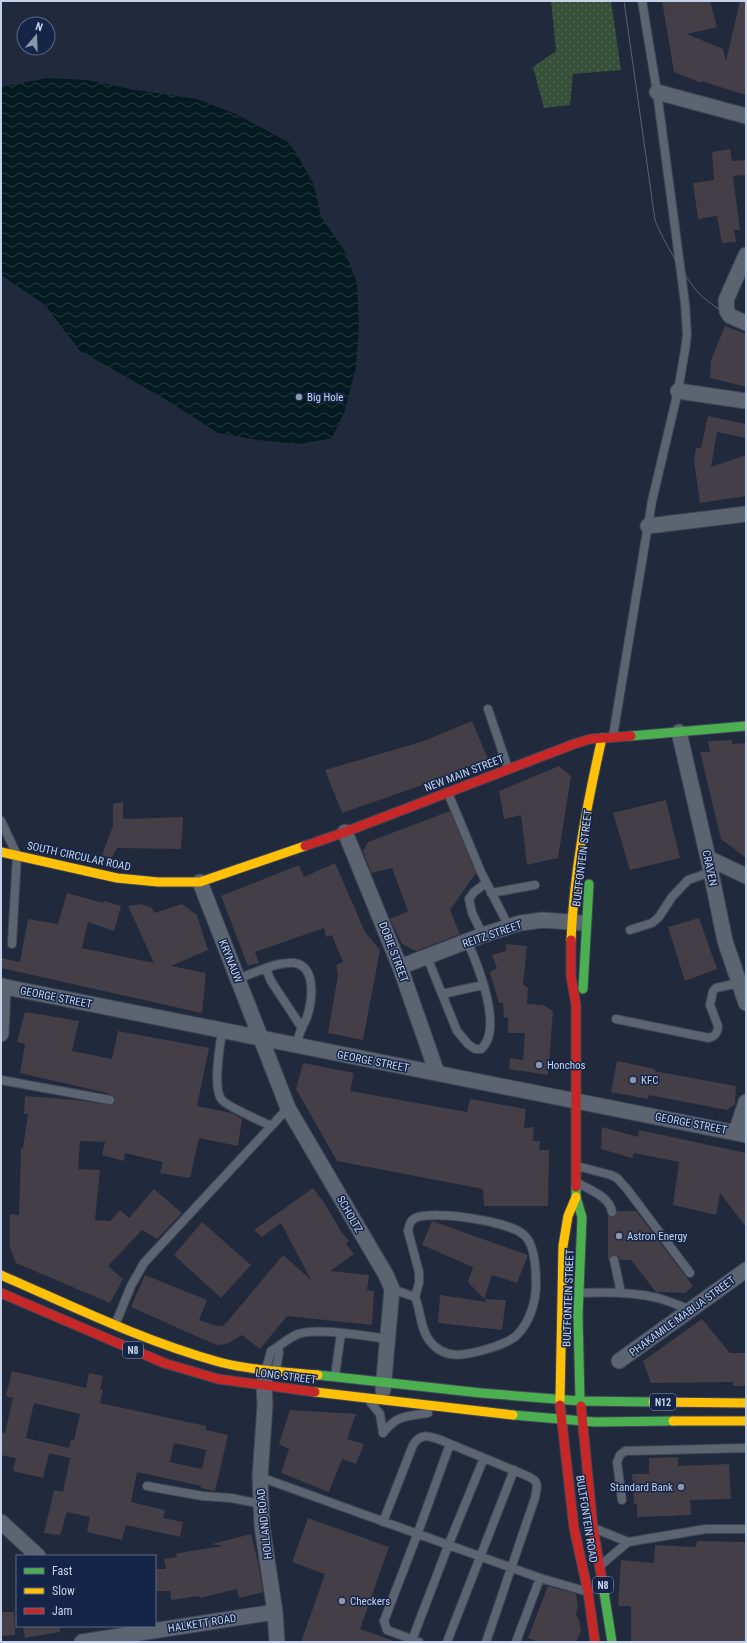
<svg xmlns="http://www.w3.org/2000/svg" width="747" height="1643" viewBox="0 0 747 1643" font-family="'Roboto Condensed',sans-serif">
  <style>
    .grass { fill: url(#grass-dots) }
    .water { fill: url(#water-waves) }
    .building { fill: #443e46; fill-rule: evenodd }
    .lines { fill: none; stroke-linecap: round; stroke-linejoin: round }
    .lane-casing { stroke: #3e4556; stroke-width: 10 }
    .street-casing { stroke: #3e4556; stroke-width: 17 }
    .fast-casing { stroke: #3e4556; stroke-width: 11 }
    .slow-casing { stroke: #3e4556; stroke-width: 11 }
    .jam-casing { stroke: #3e4556; stroke-width: 11 }
    .lane { stroke: #5c6472; stroke-width: 8 }
    .street { stroke: #5c6472; stroke-width: 15 }
    .fast { stroke: #4caf50; stroke-width: 9 }
    .slow { stroke: #ffc107; stroke-width: 9 }
    .jam { stroke: #c62828; stroke-width: 9 }
    .tram { stroke: #5c6372; stroke-width: 1 }
    .poi-dot { fill: #8c97ac; stroke: #152548; stroke-width: 1.5 }
    .labels { text-anchor: middle; stroke-width: 3; stroke-linejoin: round; paint-order: stroke }
    .shield { fill: #152548; stroke: #919eb9; stroke-width: 1 }
    .shield-label { font-size: 10px; font-weight: bold; fill: #c6d2e9 }
    .poi-label { font-size: 11px; fill: #c6d2e9; stroke: #152548; text-anchor: start }
    .street-label { font-size: 11px; fill: #c6d2e9; stroke: #152548 }
  </style>
  <defs>
    <pattern id="grass-dots" width="8" height="8" patternUnits="userSpaceOnUse"><rect width="8" height="8" fill="#37503a"/><path d="M2 2h.1M6 6h.1" fill="none" stroke="#526856" stroke-width="1.8" stroke-linecap="round"/></pattern>
    <pattern id="water-waves" width="16" height="10" patternUnits="userSpaceOnUse"><rect width="16" height="10" fill="#031b20"/><path d="M0 5q4-4 8 0t8 0" fill="none" stroke="#263b40"/></pattern>
  </defs>
  <rect width="100%" height="100%" fill="#21293c"/>
  <path class="grass" d="M551 1H611L621 70 573 74 570 105 544 108 533 67 556 51Z"/>
  <path class="water" d="M47 78 87 80 135 90 197 99 238 115 288 142 298 156 314 185 321 217 344 250 357 283 359 325 356 368 344 413 332 438 300 444 257 440 218 433 165 399 80 351 45 305 1 275V87Z"/>
  <path class="building" d="M662 1H710L717 27 687 34 723 49 726 61 740 1H746V95L701 81V83L674 72Z
    M730 149 732 161 746 160V175L733 176 740 230H734L736 242 722 243 717 216 698 219 693 183 714 180 712 152Z
    M725 326 746 334V387L710 378 711 360Z
    M708 416 746 424V438L717 432 711 467 746 455V496L700 503 694 460 696 448H701Z
    M472 721 488 759 437 780 342 813 325 770 424 741Z
    M732 740V744L746 743V858L721 839 700 752H710L708 741Z
    M559 766 571 776 558 858 527 865 521 815 504 819 499 791Z
    M666 800 680 858 630 870 613 813Z
    M123 802V819L183 817 181 849 117 848 111 859 102 855 113 826V804Z
    M450 811 476 873 450 910 460 934 416 951 402 944 390 919 408 911 392 868 371 873 363 851 368 842Z
    M335 863 365 932 380 950 363 1040 328 1033 338 975 336 965 343 962 332 935 326 937 324 928 255 952 259 963 248 966 221 896 299 865 304 877Z
    M67 893 103 903 104 901 121 906 114 931 88 922 82 948 154 963 128 906 141 904 152 908 154 913 182 904 197 915 208 950 171 966 206 973 202 1013 1 968V958L20 962 28 919 58 924Z
    M699 918 717 969 685 981 668 927Z
    M506 944 527 946 523 984 528 988 527 1004 543 1005 553 1011 548 1075 509 1069 510 1058 523 1060 525 1033H508V1017L504 1018 503 1003H499L490 972 497 968 492 955 506 951Z
    M25 1012 79 1021 72 1051 112 1059 118 1031 209 1048 197 1106 232 1113 242 1119 238 1146 199 1138 190 1178 160 1173 163 1162 125 1153 124 1161 102 1155 105 1142 80 1141 78 1169 100 1170 95 1220 110 1221 120 1210 129 1218 154 1189 182 1213 157 1239 142 1230 108 1266 123 1279 110 1303 16 1263 10 1248V1214L19 1215 21 1148H23L28 1114H24L25 1096 77 1100 109 1105 114 1104 115 1101 114 1096 107 1094V1093L20 1073 25 1044 17 1042Z
    M617 1061 655 1069 654 1071 736 1086 735 1104 727 1110 649 1095 648 1099 611 1092Z
    M303 1063 354 1073 350 1091 467 1112 470 1099 526 1109 524 1128 534 1127 533 1141H540L539 1150H549L548 1206H484L483 1189 337 1161 296 1089Z
    M602 1127 638 1137 639 1130 746 1153V1227L720 1193 716 1215 673 1205 679 1162 634 1153 632 1158 601 1149Z
    M313 1188 325 1204 342 1233 349 1241 346 1244 354 1254 330 1271 369 1275 367 1290 374 1291 372 1325 287 1316 260 1349 242 1335 227 1344 216 1345 131 1307 145 1275 207 1300 199 1320 217 1326H222L227 1322 283 1255 311 1280 281 1223 262 1237 254 1230Z
    M617 1211H636L693 1286 685 1293 656 1292 631 1260H620L618 1256 613 1255 608 1260V1215L614 1217Z
    M432 1221 528 1255 517 1283 492 1275 484 1299 468 1282 473 1267 422 1245Z
    M202 1222 251 1265 221 1298 174 1255Z
    M440 1295 487 1302 484 1299 506 1300 502 1330 438 1323Z
    M702 1319 730 1353H746V1386H733V1382L651 1383 643 1361Z
    M12 1371 86 1388 89 1373 103 1376 100 1390H103L100 1403 206 1426V1430L228 1435 215 1491 201 1488V1486L137 1472 131 1502 165 1510 163 1518 183 1522 180 1537 126 1525 122 1540 87 1532 90 1517 67 1512 60 1535 44 1533 54 1490 63 1492 70 1458 49 1453 43 1478 13 1471 16 1458 1 1455V1432L5 1433 13 1398 6 1396ZM34 1403 80 1414 74 1440 71 1439 69 1448 26 1438ZM174 1443 206 1450 202 1469 170 1462Z
    M290 1410 356 1414 347 1439 364 1444 356 1464 342 1459 329 1492 281 1473 289 1449 279 1444Z
    M678 1457V1466L729 1464 731 1499 690 1500 691 1515 637 1517V1504H634L632 1474H649V1458Z
    M308 1518 389 1547 360 1629 392 1640 391 1642H301L325 1574 292 1562Z
    M251 1534 258 1563 263 1592 239 1598 237 1589 200 1598 199 1596 171 1600 170 1591H155V1569H166L164 1559 177 1557 176 1554 184 1552 223 1546 212 1544Z
    M697 1541 746 1542V1642H631V1606H619L618 1604 621 1560 654 1563 655 1545 696 1547Z
    M548 1586 576 1594 578 1607 576 1615 579 1620 581 1630 576 1642H538L528 1638Z
    M1 1612H14L15 1635 1 1636Z
    M23 1626H60V1632L25 1638Z"/>
  <g class="lines">
    <defs>
      <path id="lane" d="M488 709 508 768
        M613 736 652 501 678 391 685 350 687 335 685 303 657 92 642 1
        M448 793 481 872 509 927
        M1 821 17 855 12 944
        M491 893 535 885
        M630 930 652 923 659 917 672 897 688 880 711 872
        M483 935 472 913 469 899 474 892 486 883
        M427 957 457 1031 468 1044 475 1049H481C504 1029 478 965 467 941
        M266 969 271 981 302 1028
        M238 979C254 973 271 964 288 963 317 960 313 998 307 1017 306 1021 303 1024 302 1028 299 1033 298 1040 296 1046
        M442 994 483 985
        M616 1019 709 1038C715 1036 718 1033 718 1026L710 1005 713 991 716 988 739 983
        M222 1031C220 1046 212 1089 222 1100 228 1107 261 1121 271 1126
        M1 1080 110 1100
        M577 1166 611 1175 617 1178 627 1189 690 1273
        M578 1183C590 1190 610 1197 612 1212
        M614 1260 621 1293
        M392 1289 415 1297C421 1311 420 1328 429 1340 444 1361 467 1355 487 1349 497 1346 510 1342 517 1335 530 1322 536 1301 536 1284 536 1271 535 1244 524 1235 509 1221 434 1210 415 1218 410 1221 409 1225 408 1231L419 1272V1283L415 1297
        M580 1293C606 1292 633 1292 658 1298 669 1301 680 1306 691 1310
        M115 1325 131 1286 144 1263 288 1108
        M266 1369 271 1351C280 1346 288 1338 298 1334 320 1327 364 1336 388 1339
        M276 1369 279 1353 278 1347
        M335 1376 341 1333
        M371 1403 380 1414 383 1433
        M383 1433C398 1414 406 1417 428 1413
        M260 1477 540 1578 585 1591
        M147 1486 202 1496 231 1498 261 1504
        M622 1500 617 1462 620 1455 625 1451 746 1448
        M383 1522 413 1445C421 1432 430 1436 443 1441L525 1475C539 1481 538 1483 535 1498L486 1642
        M596 1529 628 1542
        M601 1565 628 1542 706 1529H746
        M412 1640 448 1546 484 1458
        M419 1642 387 1630 384 1621 417 1535 450 1444
        M447 1642 514 1470
        M516 1642 540 1578"/>
      <path id="street" d="M657 92 746 116
        M746 255 726 300 727 311 730 316 746 323
        M678 391 746 401
        M648 526 746 514
        M679 732 708 858 725 941 746 1003
        M345 832 400 967 437 1073
        M708 858 746 876
        M200 882 288 1108 386 1275 392 1289 383 1390
        M400 967 483 935 520 923 543 920 583 923
        M1 986 746 1135
        M1 1034 3 986
        M736 1132 746 1102
        M619 1361 746 1270
        M265 1376 264 1386 265 1405 260 1477 262 1526 275 1612 277 1642
        M1 1522 38 1556
        M82 1642 275 1612"/>
      <path id="fast" d="M631 736 746 726
        M583 989 589 884
        M576 1187V1197L582 1217 578 1315 580 1401
        M318 1375 481 1393 580 1401 653 1402
        M513 1415 595 1422 673 1421
        M603 1586 612 1642"/>
      <path id="slow" d="M1 852 117 878 158 882H200L305 846
        M571 940C574 871 587 804 602 738
        M1 1275C72 1306 143 1341 219 1362 250 1370 285 1372 318 1375
        M315 1392 513 1415
        M560 1400 563 1246 568 1216 576 1197
        M653 1402 746 1403
        M673 1421H746"/>
      <path id="jam" d="M305 846 345 832 574 744 590 739 631 736
        M571 940V976L576 1005V1187
        M1 1293 164 1363 218 1379 315 1392
        M560 1405 574 1528 588 1592 595 1642
        M581 1406 593 1528 603 1586"/>
    </defs>
    <use href="#lane" class="lane-casing"/>
    <use href="#street" class="street-casing"/>
    <use href="#fast" class="fast-casing"/>
    <use href="#slow" class="slow-casing"/>
    <use href="#jam" class="jam-casing"/>
    <use href="#lane" class="lane"/>
    <use href="#street" class="street"/>
    <use href="#fast" class="fast"/>
    <use href="#slow" class="slow"/>
    <use href="#jam" class="jam"/>
    <path class="tram" d="M624 1 655 220C662 239 689 286 704 298 717 309 731 317 746 324"/>
  </g>
  <g class="poi-dot">
    <circle cx="299" cy="397" r="4"/>
    <circle cx="539" cy="1065" r="4"/>
    <circle cx="633" cy="1080" r="4"/>
    <circle cx="619" cy="1236" r="4"/>
    <circle cx="681" cy="1487" r="4"/>
    <circle cx="342" cy="1601" r="4"/>
  </g>
  <g class="labels">
    <g class="shield">
      <rect x="123" y="1342" width="20" height="16" rx="3"/>
      <rect x="650" y="1394" width="26" height="16" rx="3"/>
      <rect x="593" y="1577" width="20" height="16" rx="3"/>
    </g>
    <g class="shield-label">
      <text x="133" y="1354">N8</text>
      <text x="663" y="1406">N12</text>
      <text x="603" y="1589">N8</text>
    </g>
    <g class="poi-label">
      <text x="307" y="401">Big Hole</text>
      <text x="547" y="1069">Honchos</text>
      <text x="641" y="1084">KFC</text>
      <text x="627" y="1240">Astron Energy</text>
      <text x="673" y="1491" text-anchor="end">Standard Bank</text>
      <text x="350" y="1605">Checkers</text>
    </g>
    <g class="street-label">
      <text transform="translate(464 773) rotate(-21)" y="4">NEW MAIN STREET</text>
      <text transform="translate(79 856) rotate(12)" y="4">SOUTH CIRCULAR ROAD</text>
      <text transform="translate(582 858) rotate(-83)" y="4">BULTFONTEIN STREET</text>
      <text transform="translate(710 868) rotate(78)" y="4">CRAVEN</text>
      <text transform="translate(492 934) rotate(-19)" y="4">REITZ STREET</text>
      <text transform="translate(394 952) rotate(69)" y="4">DOBIE STREET</text>
      <text transform="translate(231 961) rotate(68)" y="4">KRYNAUW</text>
      <text transform="translate(56 997) rotate(11)" y="4">GEORGE STREET</text>
      <text transform="translate(373 1061) rotate(11)" y="4">GEORGE STREET</text>
      <text transform="translate(691 1123) rotate(11)" y="4">GEORGE STREET</text>
      <text transform="translate(350 1214) rotate(60)" y="4">SCHOLTZ</text>
      <text transform="translate(568 1298) rotate(-88)" y="4">BULTFONTEIN STREET</text>
      <text transform="translate(682 1316) rotate(-36)" y="4">PHAKAMILE MABIJA STREET</text>
      <text transform="translate(286 1376) rotate(7)" y="4">LONG STREET</text>
      <text transform="translate(587 1519) rotate(81)" y="4">BULTFONTEIN ROAD</text>
      <text transform="translate(264 1524) rotate(-96)" y="4">HOLLAND ROAD</text>
      <text transform="translate(202 1623) rotate(-9)" y="4">HALKETT ROAD</text>
    </g>
  </g>
  <rect width="747" height="1643" fill="none" stroke="#c6d2e9" stroke-width="4"/>
  <rect x="16" y="1555" width="140" height="72" fill="#152548" stroke="#5c6a88"/>
  <rect x="24" y="1568" width="20" height="6" fill="#4caf50" stroke="#5c6a88"/>
  <text x="52" y="1575" font-size="12" fill="#c6d2e9">Fast</text>
  <rect x="24" y="1588" width="20" height="6" fill="#ffc107" stroke="#5c6a88"/>
  <text x="52" y="1595" font-size="12" fill="#c6d2e9">Slow</text>
  <rect x="24" y="1608" width="20" height="6" fill="#c62828" stroke="#5c6a88"/>
  <text x="52" y="1615" font-size="12" fill="#c6d2e9">Jam</text>
  <g transform="translate(36 36) rotate(19)"><circle r="19" fill="#152548" stroke="#5c6a88"/>
  <path d="M0-3L7 15L0 10L-7 15Z" fill="#8c97ac"/>
  <text y="-6" font-size="11" font-weight="bold" text-anchor="middle" fill="#c6d2e9">N</text>
  </g>
</svg>
